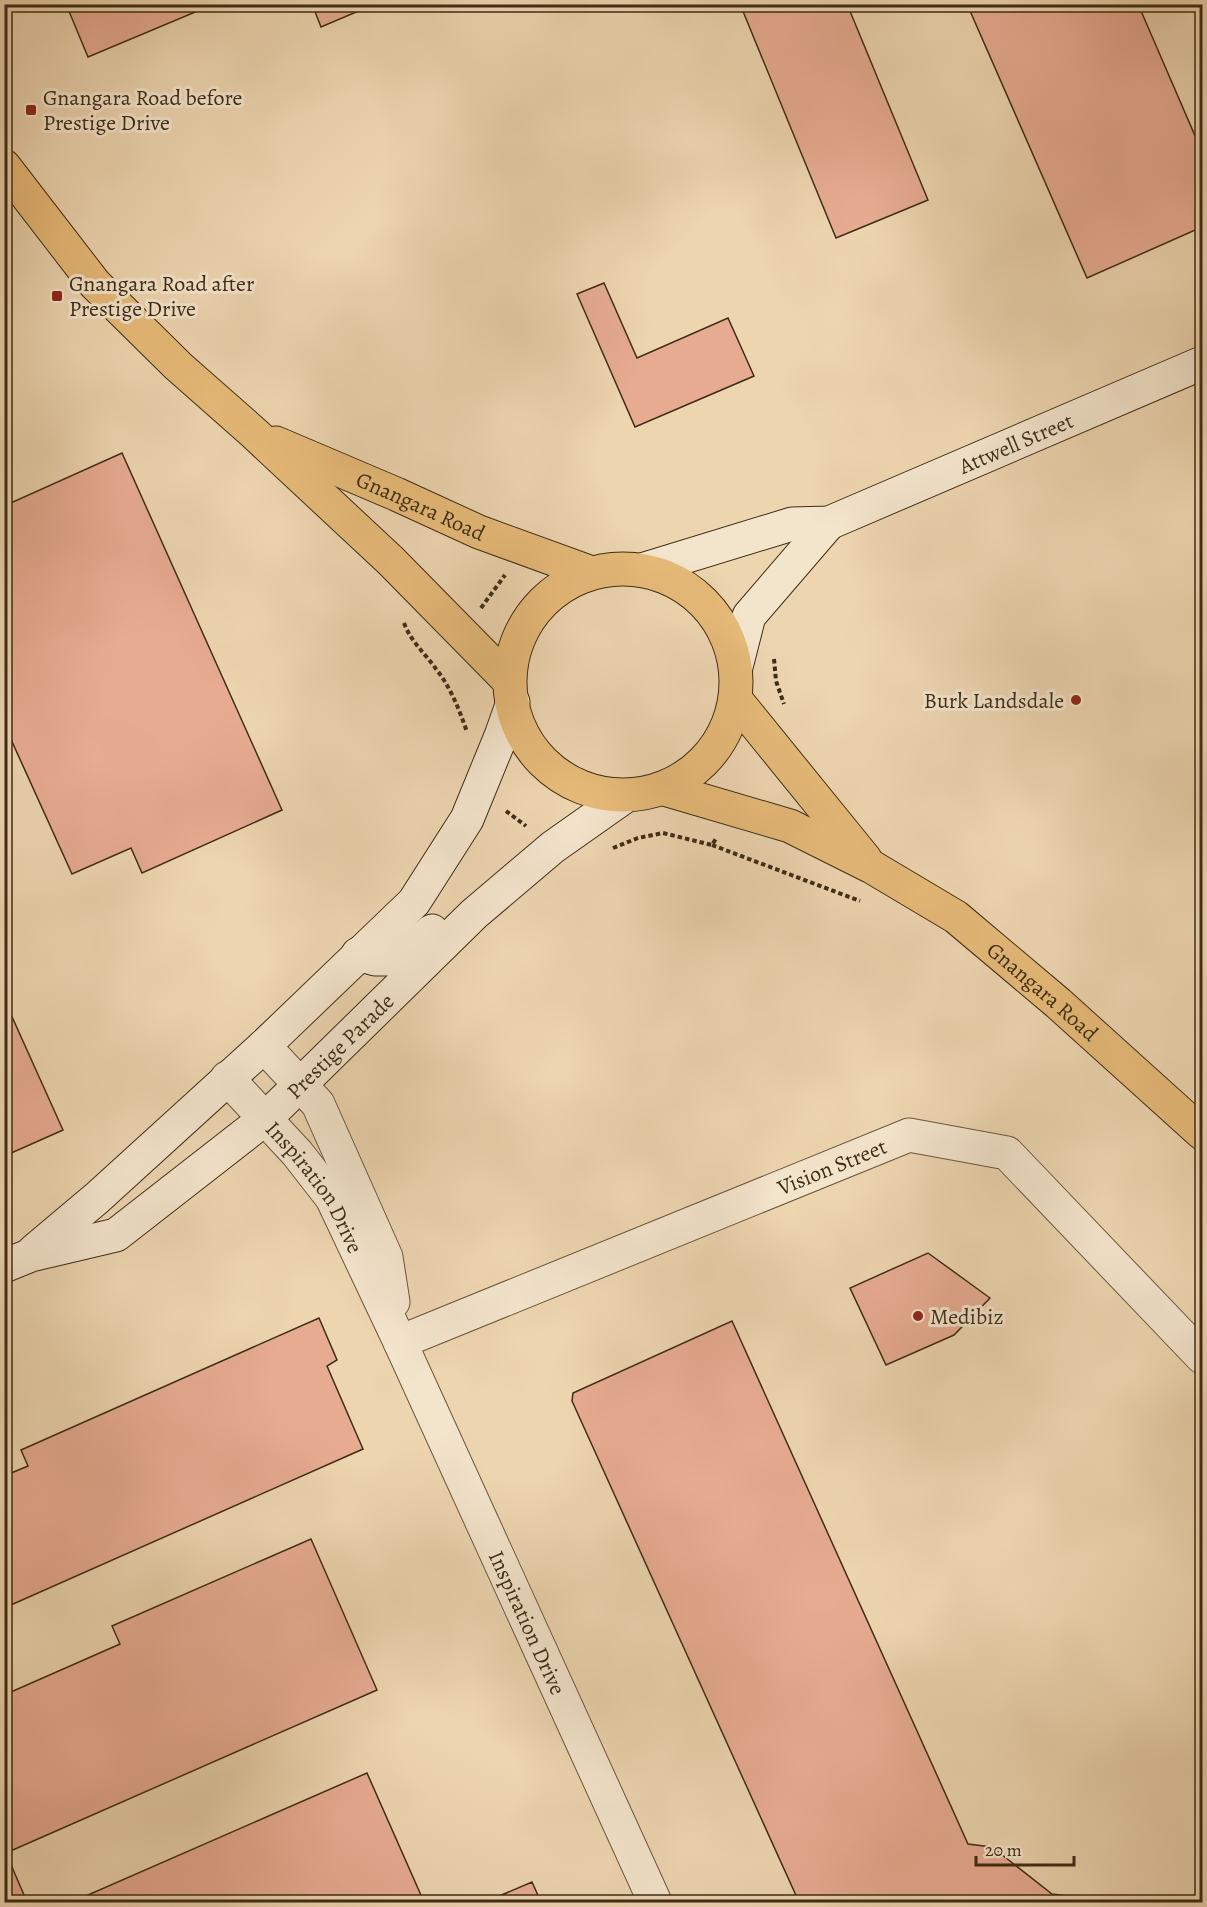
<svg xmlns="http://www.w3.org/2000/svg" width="1207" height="1907" viewBox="0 0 1207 1907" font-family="Alegreya,serif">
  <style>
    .building { fill: #e7ab92; stroke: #3e2d16; stroke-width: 1.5 }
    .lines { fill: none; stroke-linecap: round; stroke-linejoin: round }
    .street-casing { stroke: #6a573c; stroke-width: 35 }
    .secondary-casing { stroke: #3e2d16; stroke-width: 35 }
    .primary-casing { stroke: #3e2d16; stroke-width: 35 }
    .path { stroke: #3e2d16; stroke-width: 4; stroke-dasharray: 4.5 3; stroke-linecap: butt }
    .street { stroke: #f3e4cc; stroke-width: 33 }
    .secondary { stroke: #f3e4cc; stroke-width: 33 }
    .primary { stroke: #e6ba78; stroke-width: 33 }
    .poi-dot { fill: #8f2418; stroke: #f3e4cc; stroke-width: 2 }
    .labels { text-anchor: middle; stroke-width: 6; stroke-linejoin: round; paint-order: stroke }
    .poi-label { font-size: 22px; fill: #3e2d16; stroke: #f3e4cc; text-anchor: start }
    .street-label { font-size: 22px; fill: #3e2d16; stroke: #f3e4cc }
  </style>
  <rect width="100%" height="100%" fill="#edd5b0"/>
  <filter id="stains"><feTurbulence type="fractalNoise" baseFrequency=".00333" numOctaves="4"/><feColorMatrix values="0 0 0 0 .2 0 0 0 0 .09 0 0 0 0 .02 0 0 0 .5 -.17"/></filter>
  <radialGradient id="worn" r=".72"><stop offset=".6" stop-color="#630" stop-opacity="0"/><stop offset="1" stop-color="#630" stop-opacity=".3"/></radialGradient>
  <path class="building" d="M66 4H212V5L88 57Z
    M312 4H375L321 27Z
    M740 4H847L928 200 836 238Z
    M967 4H1138L1202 152V227L1087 278Z
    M604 283 637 358 728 318 754 376 635 427 577 294Z
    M122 453 282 810 142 873 131 848 72 874 4 724V506Z
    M4 999 63 1130 9 1154 4 1143Z
    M928 1253 990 1298 954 1335 886 1365 850 1288Z
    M319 1318 337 1360 327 1366 363 1449 4 1608V1476L28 1466 21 1450Z
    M732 1321 968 1844 992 1847 1052 1894 1116 1902H799L572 1401 573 1393Z
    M311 1539 377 1690 6 1853 27 1902H4V1695L120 1644 112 1626Z
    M367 1773 424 1902H72Z
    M532 1882 541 1902H485Z"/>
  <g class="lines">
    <defs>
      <g id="street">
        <path d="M264 1046 318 1104 386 1257 393 1302"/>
        <path id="s1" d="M227 1078 297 1153 332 1198 400 1342 655 1902"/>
        <path id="s2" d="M400 1342 909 1135 1007 1153 1202 1357"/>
      </g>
      <g id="secondary">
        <path id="s3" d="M645 569 792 524 829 523 1202 363"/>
        <path d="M736 667 749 616 829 523"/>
        <path d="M358 954 375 959H397L432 931"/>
        <path d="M34 1251 97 1198 264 1046 414 902 467 819 501 736 513 702"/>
        <path id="s4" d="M4 1266 31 1255 116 1235 266 1118 474 914 553 847 624 797"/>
      </g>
      <g id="primary">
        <path d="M4 166 95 284 178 366 255 434 391 561 509 681"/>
        <path id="s5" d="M276 443 396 494 479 532 589 572"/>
        <circle cx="623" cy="682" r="113"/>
        <path d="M736 700 865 859"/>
        <path id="s6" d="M664 789 790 826 872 867 956 917 1058 1003 1202 1133"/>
      </g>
    </defs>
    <use href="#street" class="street-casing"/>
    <use href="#secondary" class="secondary-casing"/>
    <use href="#primary" class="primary-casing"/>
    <path class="path" d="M481 608 505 575
      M404 623C411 642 425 653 436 669 451 688 459 709 467 732
      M774 659 776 681 784 704
      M506 811 526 826
      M712 845 860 901
      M613 848 638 838 663 833 712 845 717 837"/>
    <use href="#street" class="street"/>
    <use href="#secondary" class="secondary"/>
    <use href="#primary" class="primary"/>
  </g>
  <g class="poi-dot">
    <rect x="25" y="104" width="12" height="12" rx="3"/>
    <rect x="51" y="290" width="12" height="12" rx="3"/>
    <circle cx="1076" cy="700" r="6"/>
    <circle cx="918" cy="1316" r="6"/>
  </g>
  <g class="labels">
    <g class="poi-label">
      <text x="43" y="105">Gnangara Road before<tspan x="43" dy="25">Prestige Drive</tspan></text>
      <text x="69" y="291">Gnangara Road after<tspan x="69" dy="25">Prestige Drive</tspan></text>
      <text x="1064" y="708" text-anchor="end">Burk Landsdale</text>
      <text x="930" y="1324">Medibiz</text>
    </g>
    <g class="street-label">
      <text dy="8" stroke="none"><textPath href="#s3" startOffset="394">Attwell Street</textPath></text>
      <text dy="8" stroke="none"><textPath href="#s5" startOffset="158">Gnangara Road</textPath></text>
      <text dy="8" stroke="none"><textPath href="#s6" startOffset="435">Gnangara Road</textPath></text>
      <text dy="8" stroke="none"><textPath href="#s4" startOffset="410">Prestige Parade</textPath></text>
      <text dy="8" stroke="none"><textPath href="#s2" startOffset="466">Vision Street</textPath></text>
      <text dy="8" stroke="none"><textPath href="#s1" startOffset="141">Inspiration Drive</textPath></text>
      <text dy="8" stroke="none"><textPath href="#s1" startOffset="627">Inspiration Drive</textPath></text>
    </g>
  </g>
  <rect width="1207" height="1907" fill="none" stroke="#edd5b0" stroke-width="24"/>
  <rect x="6" y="6" width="1195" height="1895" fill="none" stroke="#3e2d16" stroke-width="3"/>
  <rect x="12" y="12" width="1183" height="1883" fill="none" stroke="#3e2d16" stroke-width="1.5"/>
  <path d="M976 1856v9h98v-9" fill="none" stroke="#3e2d16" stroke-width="3"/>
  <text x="985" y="1856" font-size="18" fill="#3e2d16" stroke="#f3e4cc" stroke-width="4.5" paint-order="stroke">20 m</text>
  <rect width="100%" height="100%" filter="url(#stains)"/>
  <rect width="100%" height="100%" fill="url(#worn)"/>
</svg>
